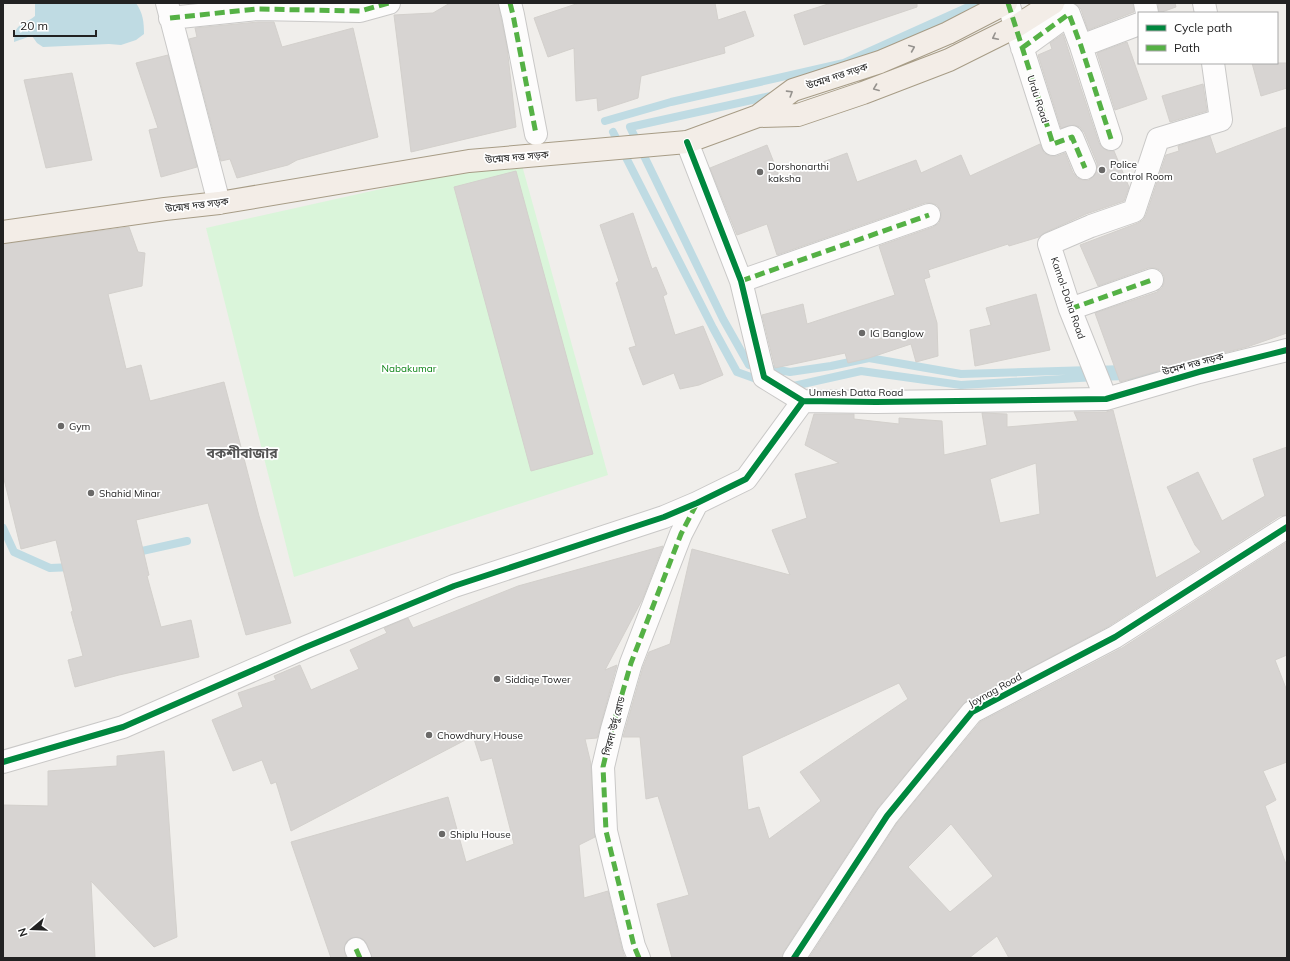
<svg xmlns="http://www.w3.org/2000/svg" width="1290" height="961" viewBox="0 0 1290 961" font-family="Mulish,'Noto Sans Bengali',sans-serif">
	<rect width="100%" height="100%" fill="#f0eeeb"/>
	<path fill="#daf5da" d="M 520,158 L 608,475 L 294,577 L 206,228 Z"/>
	<path fill="#bfdbe3" d="M 35,3 L 136,3 C 143,13 144,22 144,34 L 136,40 L 121,45 L 109,44 L 43,47 L 37,43 L 32,36 C 26,37 21,40 14,42 C 15,22 21,27 35,16 Z"/>
	<g fill="none" stroke-linecap="round" stroke-linejoin="round">
		<path stroke="#bfdbe3" stroke-width="8" d="M 775,95 L 630,127 L 723,319 L 749,365 L 790,372 L 831,366 L 869,358 L 961,374 L 1125,369
			M 605,121 L 671,102 L 844,63 L 977,3
			M 613,132 L 713,328 L 737,372 L 762,381
			M 789,387 L 861,371 L 961,385 L 1096,377 L 1156,375
			M 3,528 L 14,552 L 50,568 L 73,567
			M 133,553 L 187,541"/>
	</g>
	<path fill="#d7d4d2" stroke="#d3d0cc" fill-rule="evenodd" d="M 450,3 L 498,3 L 507,47 L 516,127 L 411,152 L 394,15 L 433,13 Z
		M 579,3 L 715,3 L 718,20 L 745,11 L 754,36 L 724,47 L 725,53 L 641,76 L 638,98 L 598,111 L 597,98 L 576,101 L 574,48 L 548,57 L 534,18 Z
		M 831,3 L 917,3 L 917,7 L 804,45 L 794,15 Z
		M 1074,3 L 1133,3 L 1134,12 L 1088,30 L 1081,9 Z
		M 1158,3 L 1175,3 L 1176,7 L 1159,13 Z
		M 258,22 L 274,22 L 282,47 L 353,28 L 378,137 L 297,160 L 288,165 L 237,178 L 230,159 L 221,161 L 189,39 L 197,37 L 195,28 Z
		M 1063,34 L 1099,143 L 1103,148 L 1108,151 L 1114,151 L 1129,187 L 1124,201 L 1086,214 L 1044,233 L 1039,237 L 1009,246 L 1008,244 L 928,270 L 930,277 L 924,279 L 937,323 L 938,356 L 916,362 L 911,344 L 869,358 L 848,363 L 845,353 L 775,368 L 762,315 L 803,304 L 807,324 L 895,295 L 879,246 L 933,227 L 939,223 L 941,217 L 941,211 L 937,205 L 931,203 L 925,203 L 777,255 L 767,224 L 737,235 L 710,168 L 767,145 L 780,178 L 847,153 L 857,182 L 916,160 L 921,173 L 961,155 L 970,176 L 1040,144 L 1044,153 L 1050,156 L 1057,156 L 1065,153 L 1073,173 L 1077,178 L 1083,180 L 1089,180 L 1095,175 L 1097,169 L 1097,163 L 1084,132 L 1080,127 L 1074,125 L 1061,128 L 1038,55 L 1052,49 L 1050,43 Z
		M 1127,42 L 1147,99 L 1115,110 L 1097,53 Z
		M 168,55 L 197,167 L 161,177 L 149,130 L 158,128 L 136,63 Z
		M 1252,63 L 1287,63 L 1287,88 L 1261,96 Z
		M 72,73 L 92,160 L 46,168 L 24,80 Z
		M 1203,84 L 1207,111 L 1170,122 L 1162,96 Z
		M 1287,127 L 1287,333 L 1247,347 L 1196,360 L 1120,382 L 1095,313 L 1157,292 L 1162,288 L 1164,283 L 1164,276 L 1160,270 L 1155,268 L 1148,268 L 1098,286 L 1080,245 L 1138,223 L 1143,220 L 1146,215 L 1166,155 L 1179,151 L 1178,146 L 1210,136 L 1216,154 Z
		M 516,171 L 593,454 L 531,471 L 454,187 Z
		M 633,213 L 652,269 L 656,267 L 667,294 L 663,296 L 675,335 L 703,326 L 723,375 L 699,385 L 680,389 L 674,373 L 643,385 L 629,348 L 636,346 L 616,283 L 619,281 L 600,225 Z
		M 129,227 L 138,252 L 145,253 L 142,286 L 108,294 L 126,369 L 141,365 L 150,401 L 224,382 L 259,516 L 291,623 L 246,635 L 208,503 L 136,520 L 149,575 L 147,576 L 161,627 L 191,620 L 199,657 L 119,675 L 75,687 L 68,660 L 83,656 L 71,612 L 73,611 L 56,540 L 21,549 L 3,475 L 3,244 Z
		M 1036,294 L 1050,350 L 975,366 L 970,330 L 991,325 L 986,308 Z
		M 1113,410 L 1156,578 L 1201,552 L 1195,545 L 1167,487 L 1198,472 L 1222,521 L 1265,496 L 1253,459 L 1287,447 L 1287,515 L 1280,516 L 1109,626 L 963,704 L 877,809 L 784,951 L 782,958 L 672,958 L 657,904 L 689,895 L 658,796 L 646,799 L 640,737 L 623,737 L 643,667 L 649,652 L 670,644 L 692,549 L 790,575 L 772,530 L 807,518 L 795,474 L 839,463 L 805,445 L 814,414 L 854,414 L 854,419 L 899,424 L 899,418 L 942,421 L 944,455 L 987,445 L 982,413 L 1007,414 L 1007,427 L 1078,421 L 1074,412 L 1106,412 ZM 1036,463 L 1040,514 L 1000,523 L 990,479 ZM 899,683 L 908,699 L 800,772 L 821,801 L 769,839 L 759,807 L 748,810 L 742,756 Z
		M 1287,542 L 1287,655 L 1275,660 L 1287,691 L 1287,762 L 1263,771 L 1276,800 L 1265,806 L 1287,867 L 1287,958 L 1009,958 L 997,936 L 969,958 L 809,958 L 897,823 L 980,722 L 1122,648 ZM 951,824 L 993,876 L 950,912 L 908,867 Z
		M 663,546 L 643,598 L 605,670 L 617,665 L 597,738 L 585,739 L 591,764 L 595,837 L 579,845 L 584,898 L 608,891 L 622,949 L 625,958 L 372,958 L 367,944 L 363,939 L 357,937 L 351,938 L 346,942 L 344,948 L 346,958 L 331,958 L 291,842 L 448,797 L 466,862 L 514,844 L 492,758 L 481,761 L 473,736 L 291,831 L 276,782 L 271,784 L 262,760 L 233,771 L 212,720 L 243,707 L 238,693 L 276,680 L 274,676 L 300,665 L 311,690 L 359,669 L 350,650 L 387,633 L 384,628 L 408,618 L 413,628 L 518,586 Z
		M 164,751 L 177,937 L 154,947 L 91,881 L 95,958 L 3,958 L 3,805 L 48,806 L 48,771 L 117,766 L 117,756 Z"/>
	<g fill="none" stroke-linecap="round" stroke-linejoin="round">
		<defs>
			<path id="minor" d="M 167,3 L 219,203
				M 510,3 L 513,15 L 536,134
				M 1008,3 L 1053,144 L 1072,137 L 1085,168
				M 1145,3 L 1147,13
				M 1204,3 L 1206,13
				M 170,18 L 257,9 L 360,11 L 389,3
				M 1081,46 L 1139,24
				M 1022,48 L 1069,14 L 1081,46 L 1111,139
				M 687,142 L 741,281 L 764,377 L 803,401 L 876,402 L 1106,399 L 1199,372 L 1287,350
				M 741,281 L 929,215
				M 1070,309 L 1152,280
				M 1106,399 L 1070,309 L 1049,244 L 1091,226 L 1134,211 L 1158,139 L 1221,120 L 1213,63
				M 3,762 L 123,727 L 306,647 L 454,586 L 664,517 L 697,503 L 746,479 L 803,401
				M 356,949 L 360,958
				M 639,958 L 634,946 L 606,831 L 603,767 L 612,729 L 631,663 L 681,534 L 697,503
				M 794,958 L 887,816 L 972,712 L 1115,637 L 1287,527"/>
			<path id="major" d="M 758,116 L 798,115 L 863,93 L 949,60 L 1015,27 L 1053,3
				M 3,232 L 165,209 L 219,203 L 469,161 L 687,142 L 758,116 L 793,90 L 880,62 L 948,33 L 1006,3"/>
		</defs>
		<use href="#minor" stroke="#c9c8c7" stroke-width="24"/>
		<use href="#major" stroke="#a79c86" stroke-width="24"/>
		<use href="#minor" stroke="#fdfcfc" stroke-width="22"/>
		<use href="#major" stroke="#f3ede7" stroke-width="22"/>
		<path stroke="#55b145" stroke-width="5" stroke-dasharray="10 5" stroke-linecap="butt" d="M 510,3 L 513,15 L 536,134
			M 1008,3 L 1053,144 L 1072,137 L 1085,168
			M 170,18 L 257,9 L 360,11 L 389,3
			M 1022,48 L 1069,14 L 1081,46 L 1111,139
			M 741,281 L 929,215
			M 1070,309 L 1152,280
			M 356,949 L 360,958
			M 639,958 L 634,946 L 606,831 L 603,767 L 612,729 L 631,663 L 681,534 L 697,503"/>
		<defs>
			<path id="cycleway" d="M 687,142 L 741,281 L 764,377 L 803,401 L 876,402 L 1106,399 L 1199,372 L 1287,350
				M 3,762 L 123,727 L 306,647 L 454,586 L 664,517 L 697,503 L 746,479 L 803,401
				M 794,958 L 887,816 L 972,712 L 1115,637 L 1287,527"/>
		</defs>
		<use href="#cycleway" stroke="#fff" stroke-width="8"/>
		<use href="#cycleway" stroke="#00873e" stroke-width="6"/>
	</g>
	<defs><path id="oneway-chevron" d="M-2-3.5L2.5 0L-2 3.5" fill="none" stroke-width="1.6" stroke-linecap="round" stroke-linejoin="round"/></defs>
	<g stroke="#95928e">
		<use href="#oneway-chevron" transform="translate(995 37) rotate(153)"/>
		<use href="#oneway-chevron" transform="translate(912 48) rotate(-23)"/>
		<use href="#oneway-chevron" transform="translate(876 88) rotate(159)"/>
		<use href="#oneway-chevron" transform="translate(790 93) rotate(-32)"/>
	</g>
	<g fill="#6a6968" stroke="#fff" stroke-width="1.5">
		<circle cx="1102" cy="170" r="4"/>
		<circle cx="760" cy="172" r="4"/>
		<circle cx="862" cy="333" r="4"/>
		<circle cx="61" cy="426" r="4"/>
		<circle cx="91" cy="493" r="4"/>
		<circle cx="497" cy="679" r="4"/>
		<circle cx="429" cy="735" r="4"/>
		<circle cx="442" cy="834" r="4"/>
	</g>
	<g text-anchor="middle" dominant-baseline="central" stroke-width="3.5" stroke-linejoin="round" paint-order="stroke">
		<g font-size="10" fill="#222" stroke="#fff">
			<text transform="translate(837 76) rotate(-18)">উন্মেষ দত্ত সড়ক</text>
			<text transform="translate(1038 99) rotate(72)">Urdu Road</text>
			<text transform="translate(517 157) rotate(-5)">উন্মেষ দত্ত সড়ক</text>
			<text transform="translate(197 205) rotate(-7)">উন্মেষ দত্ত সড়ক</text>
			<text transform="translate(1068 298) rotate(71)">Kamol-Daha Road</text>
			<text transform="translate(1193 364) rotate(-15)">উমেশ দত্ত সড়ক</text>
			<text x="856" y="392">Unmesh Datta Road</text>
			<text transform="translate(995 690) rotate(-29)">Joynag Road</text>
			<text transform="translate(614 726) rotate(-75)">গিরদা উর্দু রোড</text>
		</g>
		<g font-size="10" fill="#222" stroke="#fff" text-anchor="start">
			<text x="1110" y="164">Police<tspan x="1110" dy="12">Control Room</tspan></text>
			<text x="768" y="166">Dorshonarthi<tspan x="768" dy="12">kaksha</tspan></text>
			<text x="870" y="333">IG Banglow</text>
			<text x="69" y="426">Gym</text>
			<text x="99" y="493">Shahid Minar</text>
			<text x="505" y="679">Siddiqe Tower</text>
			<text x="437" y="735">Chowdhury House</text>
			<text x="450" y="834">Shiplu House</text>
		</g>
		<g font-size="10" fill="#0c8416" stroke="#fff">
			<text x="409" y="368">Nabakumar</text>
		</g>
		<g font-size="14" font-weight="bold" fill="#555" stroke="#fff">
			<text x="242" y="453">বকশীবাজার</text>
		</g>
	</g>
	<rect width="1290" height="961" fill="none" stroke="#222222" stroke-width="8"/>
	<rect x="1138" y="12" width="140" height="52" fill="#ffffff" stroke="#a7a7a7"/>
	<rect x="1146" y="25" width="20" height="6" fill="#00873e" stroke="#a7a7a7"/>
	<text x="1174" y="32" font-size="12" fill="#222222">Cycle path</text>
	<rect x="1146" y="45" width="20" height="6" fill="#55b145" stroke="#a7a7a7"/>
	<text x="1174" y="52" font-size="12" fill="#222222">Path</text>
	<g transform="translate(32 929) rotate(251)" stroke="#ffffff" stroke-width="3" paint-order="stroke">
	<path d="M0-3L7 15L0 10L-7 15Z" fill="#222222"/>
	<text y="-6" font-size="11" font-weight="bold" text-anchor="middle" fill="#222222">N</text>
	</g>
	<path d="M14 30v6h82v-6" fill="none" stroke="#222222" stroke-width="2"/>
	<text x="20" y="30" font-size="12" fill="#222222" stroke="#ffffff" stroke-width="3" paint-order="stroke">20 m</text>
</svg>
